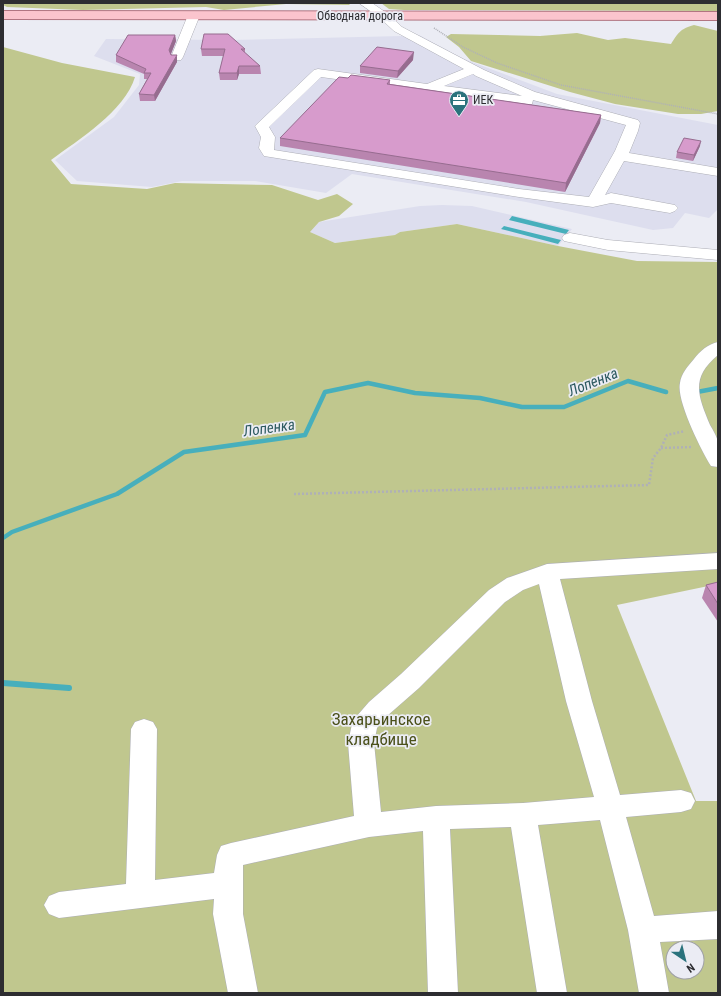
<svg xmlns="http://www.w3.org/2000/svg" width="721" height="996" viewBox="0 0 721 996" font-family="'Roboto Condensed',sans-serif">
	<rect width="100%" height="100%" fill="#ebecf4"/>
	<path fill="#dddeee" d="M 419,35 L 464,59 L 557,94 L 718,125 L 718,209 L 709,218 L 685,213 L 673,228 L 653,230 L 526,202 L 352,174 L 326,193 L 255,181 L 182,181 L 152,187 L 77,181 L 55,160 L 114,117 L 139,85 L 140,74 L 94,56 L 106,39 L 229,40 L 402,36 L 407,38 Z
		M 442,205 L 472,206 L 572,229 L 558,246 L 457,224 L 400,232 L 396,235 L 335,243 L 310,232 L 319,222 L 420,206 Z"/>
	<path fill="#c0c78e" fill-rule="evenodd" d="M 5,3 L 351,3 L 349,5 L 286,4 L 224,10 L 206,7 L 83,10 L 7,7 L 3,5 Z
		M 381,3 L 718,3 L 718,11 L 404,10 L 389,9 Z
		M 694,25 L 718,31 L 718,111 L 701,114 L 678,114 L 615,104 L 570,92 L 471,61 L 459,47 L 446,37 L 451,34 L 540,36 L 577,33 L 608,40 L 625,38 L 671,44 C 678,33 680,29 694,25 Z
		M 3,47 L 62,63 L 135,77 C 125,111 78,140 51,160 L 71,184 L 147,189 L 175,183 L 272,185 L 318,200 L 337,194 L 353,204 L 339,216 L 319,222 L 310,232 L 335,243 L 395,235 L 400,232 L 457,224 L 558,246 L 637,261 L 718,262 L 718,584 L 617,605 L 696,801 L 718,801 L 718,993 L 3,993 ZM 673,948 L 697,948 L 697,972 L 673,972 Z"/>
	<path fill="#47afbc" d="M 512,216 L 569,230 L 566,234 L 509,220 Z
		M 504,226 L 561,240 L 558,244 L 501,229 Z"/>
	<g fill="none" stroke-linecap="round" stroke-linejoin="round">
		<path stroke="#47afbc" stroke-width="4.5" d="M 697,392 L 718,388
			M 3,538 L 12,532 L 117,494 L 184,452 L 305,435 L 325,392 L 368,383 L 415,393 L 480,398 L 522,407 L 564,407 L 628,381 L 666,392"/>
		<path stroke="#47afbc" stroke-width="6" d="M 3,683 L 69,688"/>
		<defs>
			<path id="minor" d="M 359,3 L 372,3 L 388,14 L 402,27 L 484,70 L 535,92 L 638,120 L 640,123 L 638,131 L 629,153 L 718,168 L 718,176 L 624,161 L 605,195 L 611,193 L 675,205 L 678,208 L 675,211 L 670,213 L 611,203 L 593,207 L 519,197 L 264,156 L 259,148 L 261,137 L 255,126 L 314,70 L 318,69 L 427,84 L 464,69 L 394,31 L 380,18 ZM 473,74 L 476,76 L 522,96 L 444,86 ZM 321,77 L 527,105 L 532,104 L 533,100 L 626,125 L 615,151 L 589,197 L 519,189 L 274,150 L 275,137 L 269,127 Z
				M 194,12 L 198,13 L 200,15 L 183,57 L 181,60 L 173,60 L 171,57 L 188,15 L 190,13 Z
				M 570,233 L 608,240 L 718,250 L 718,260 L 608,250 L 564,241 L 562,238 L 564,235 Z
				M 718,342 L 718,355 C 690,378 698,396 710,425 C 713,430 717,437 718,442 C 719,450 718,459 718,467 L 711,466 C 701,450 676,400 680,383 C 681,374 688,366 694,359 C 700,351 708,344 718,342 Z
				M 718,553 L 718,569 L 560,579 L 592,701 L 620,795 L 681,790 L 691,793 L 695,801 L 691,809 L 681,812 L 626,817 L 654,916 L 718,911 L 718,939 L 660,942 L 669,993 L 639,993 L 628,930 L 600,820 L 538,825 L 567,993 L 537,993 L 511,827 L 450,829 L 458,993 L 428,993 L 423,831 L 369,837 L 243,865 L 243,914 L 258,993 L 228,993 L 213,914 L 214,899 L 59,918 L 49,914 L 44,905 L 49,896 L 59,892 L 126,884 L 131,729 L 135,722 L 144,719 L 153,722 L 157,729 L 155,880 L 214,873 L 217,855 L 221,846 L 231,843 L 354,816 L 348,743 L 352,724 L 356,717 L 369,702 L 401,674 L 489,590 L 507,578 L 547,564 ZM 539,584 L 566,701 L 594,797 L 523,803 L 436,806 L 381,812 L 374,743 L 377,728 L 387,716 L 419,688 L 505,602 L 523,590 Z"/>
			<path id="major" d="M 3,11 L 718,12 L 718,20 L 3,19 Z"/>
		</defs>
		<use href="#minor" stroke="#adaeb6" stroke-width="1"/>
		<use href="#major" stroke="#b17581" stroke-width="2"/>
		<path stroke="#afb0b7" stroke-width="1.5" stroke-dasharray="1 1" stroke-linecap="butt" d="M 434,28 L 463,47 L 497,63 L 561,85 L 718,114"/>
		<path stroke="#afb0b7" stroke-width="2.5" stroke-dasharray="2 2" stroke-linecap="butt" d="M 661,448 L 693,447
			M 294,494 L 649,485 L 653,458 L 661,448 L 667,435 L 685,431"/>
		<use href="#minor" fill="#fff" fill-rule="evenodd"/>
		<use href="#major" fill="#fbc4cd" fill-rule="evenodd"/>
	</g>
	<path fill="#b985af" d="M 175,35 L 176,41 L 171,54 L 177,62 L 155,101 L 140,101 L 139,94 L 147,79 L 144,79 L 144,74 L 116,62 L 116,55 Z
		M 201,49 L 245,49 L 245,53 L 260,66 L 261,74 L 239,74 L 237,80 L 220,80 L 219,73 L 224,56 L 202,56 Z
		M 413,60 L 397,78 L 360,73 L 360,66 Z
		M 348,78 L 390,80 L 390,84 L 601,115 L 600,123 L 565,192 L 280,146 L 280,138 Z
		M 700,146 L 693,161 L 676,158 L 677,152 Z
		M 718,582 L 718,622 L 702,598 L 706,585 Z"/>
	<path fill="#966c8f" d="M 175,35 L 176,41 L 170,56 L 169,50 Z
		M 414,52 L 413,60 L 397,78 L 398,71 Z
		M 177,55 L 177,62 L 155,101 L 154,95 Z
		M 239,66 L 239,74 L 237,80 L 237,73 Z
		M 601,115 L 600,123 L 565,192 L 566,183 Z
		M 701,141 L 700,146 L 693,161 L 694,155 Z"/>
	<path fill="#d79bcc" stroke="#966c8f" d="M 204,34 L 228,34 L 245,49 L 241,49 L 260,66 L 239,66 L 237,73 L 219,73 L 225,49 L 201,49 Z
		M 128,35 L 175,35 L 169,50 L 171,55 L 177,55 L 154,95 L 139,94 L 151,73 L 144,73 L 146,69 L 116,55 Z
		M 377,47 L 414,52 L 398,71 L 360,66 Z
		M 351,75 L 390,80 L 387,84 L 601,115 L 566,183 L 280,138 L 339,77 L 348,78 Z
		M 684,138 L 701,141 L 694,155 L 677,152 Z
		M 718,582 L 718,604 L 706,585 Z"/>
	<defs>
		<symbol id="office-pin" viewBox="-11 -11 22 30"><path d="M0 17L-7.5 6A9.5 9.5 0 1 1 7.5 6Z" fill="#2a727c" stroke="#ebecf4"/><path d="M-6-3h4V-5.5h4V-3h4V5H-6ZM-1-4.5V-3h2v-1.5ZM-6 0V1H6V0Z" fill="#fff"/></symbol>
	</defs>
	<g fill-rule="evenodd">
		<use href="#office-pin" x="448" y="89" width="22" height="30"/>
	</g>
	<g text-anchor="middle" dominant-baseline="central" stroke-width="3.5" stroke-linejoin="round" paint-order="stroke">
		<g font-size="12" fill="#2d2d31" stroke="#ebecf4">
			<text x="360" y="16">Обводная дорога</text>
		</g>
		<g font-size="12" fill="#2d2d31" stroke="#ebecf4" text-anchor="start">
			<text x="473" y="100">ИЕК</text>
		</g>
		<g font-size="15" font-style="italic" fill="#2c595f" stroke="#ebecf4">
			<text transform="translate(593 382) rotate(-22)">Лопенка</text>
			<text transform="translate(269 428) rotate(-8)">Лопенка</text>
		</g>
		<g font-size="17" fill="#4b501a" stroke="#ebecf4">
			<text x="381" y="719">Захарьинское<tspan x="381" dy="20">кладбище</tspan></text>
		</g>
	</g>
	<rect width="721" height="996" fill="none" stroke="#2d2d31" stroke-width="8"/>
	<g transform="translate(685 960) rotate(145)"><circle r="19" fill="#ebecf4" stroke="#9fa0a6"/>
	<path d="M0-3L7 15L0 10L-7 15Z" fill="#2a727c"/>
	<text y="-6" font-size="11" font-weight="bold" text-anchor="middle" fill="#2d2d31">N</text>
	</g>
</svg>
